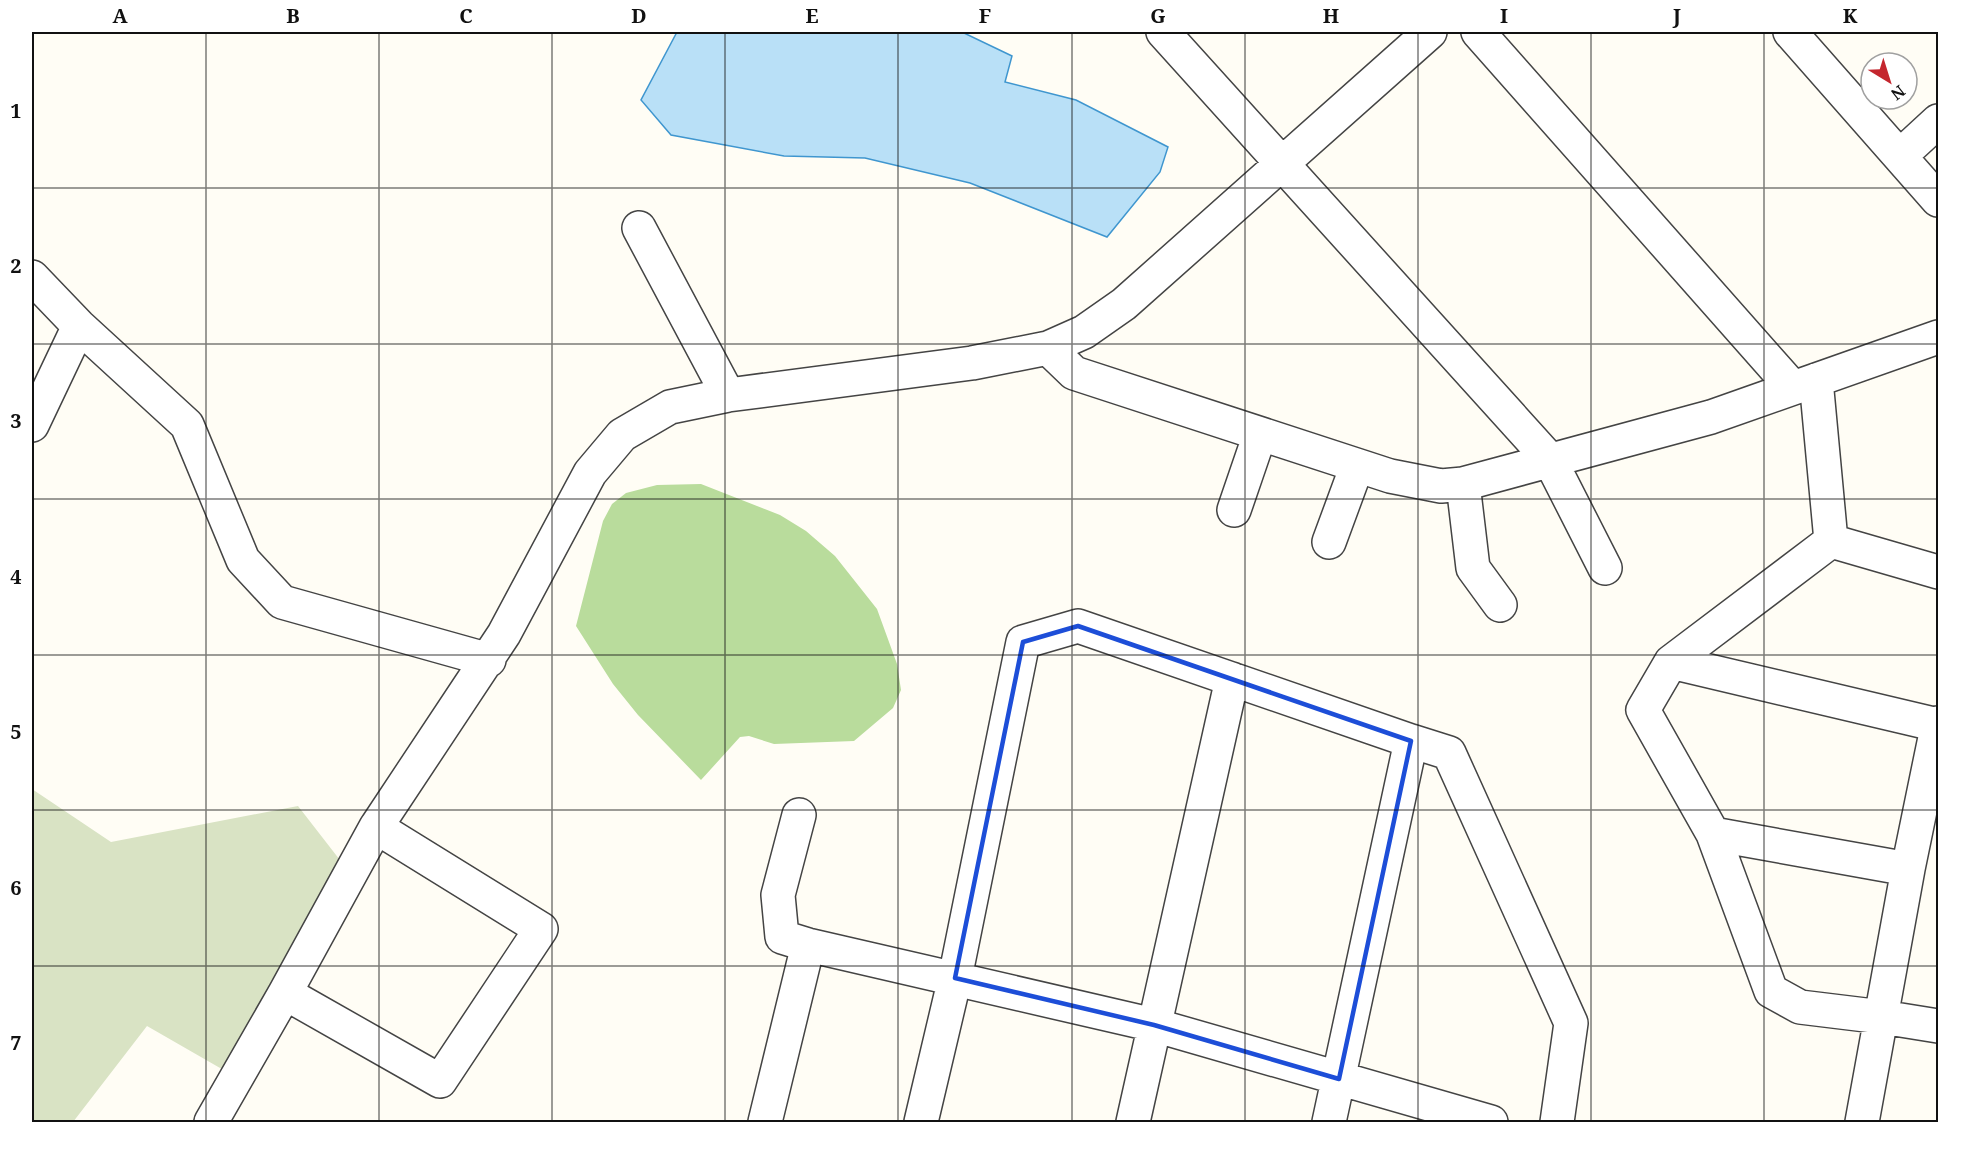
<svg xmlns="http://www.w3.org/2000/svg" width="1970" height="1154" viewBox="0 0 1970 1154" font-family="'Noto Serif',serif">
	<rect width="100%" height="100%" fill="#fffdf5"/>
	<path fill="#b9dc9c" d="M 701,484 L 780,515 L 806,531 L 835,556 L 877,609 L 897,664 L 901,690 L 893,708 L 854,741 L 774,744 L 749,736 L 740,737 L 701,780 L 638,715 L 613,684 L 576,626 L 603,521 L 612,504 L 626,493 L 657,485 Z"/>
	<path fill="#d9e3c4" d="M 32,789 L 111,842 L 298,806 L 343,864 L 227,1072 L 147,1026 L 73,1122 L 32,1122 Z"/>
	<path fill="#b9e0f7" stroke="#3f96cf" stroke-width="1.5" d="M 677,32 L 962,32 L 1012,56 L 1005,82 L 1076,100 L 1168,147 L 1160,172 L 1107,237 L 970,183 L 865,158 L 784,156 L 671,135 L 641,100 Z"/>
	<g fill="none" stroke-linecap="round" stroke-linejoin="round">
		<defs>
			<path id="minor" d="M 1163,32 L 1550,460 L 1605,568
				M 1478,32 L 1793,388
				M 1790,32 L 1938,200
				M 1900,156 L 1938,121
				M 639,228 L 728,395
				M 32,277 L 79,326 L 187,425 L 243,560 L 282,602 L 489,660
				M 1048,348 L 1074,373 L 1390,476 L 1441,486 L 1463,484 L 1711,417 L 1938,337
				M 1816,380 L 1831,541
				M 32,425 L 79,326
				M 1463,484 L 1473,568 L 1500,605
				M 1234,510 L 1260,434
				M 1831,541 L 1671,662 L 1643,710 L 1713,834 L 1771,991 L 1800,1007 L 1882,1017 L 1938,1026
				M 1831,541 L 1938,572
				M 1329,542 L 1357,466
				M 1671,662 L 1938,725
				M 1411,741 L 1449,753 L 1571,1023 L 1557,1122
				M 799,815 L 778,895 L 782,937 L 808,945 L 1154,1025 L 1491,1122
				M 1713,834 L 1908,869
				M 285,993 L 440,1081 L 541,929 L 376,827
				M 211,1122 L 285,993 L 376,827 L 504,634 L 590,473 L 622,435 L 670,407 L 728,395 L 972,363 L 1048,348 L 1084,332 L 1124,304 L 1430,32
				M 765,1122 L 808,945
				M 921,1122 L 955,978 L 1023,642 L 1078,626 L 1411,741 L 1329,1122
				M 1133,1122 L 1232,679
				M 1862,1122 L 1908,869 L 1938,723"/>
		</defs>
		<use href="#minor" stroke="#444" stroke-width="36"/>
		<use href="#minor" stroke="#fff" stroke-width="33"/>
	</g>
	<path fill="none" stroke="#1d4ed8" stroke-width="4.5" stroke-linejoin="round" d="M 1078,626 L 1411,741 L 1339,1079 L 1154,1025 L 955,978 L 1023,642 Z"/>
	<path fill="none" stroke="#111" stroke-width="1.5" stroke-opacity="0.55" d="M 206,32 L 206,1122M 379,32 L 379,1122M 552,32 L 552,1122M 725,32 L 725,1122M 898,32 L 898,1122M 1072,32 L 1072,1122M 1245,32 L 1245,1122M 1418,32 L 1418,1122M 1591,32 L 1591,1122M 1764,32 L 1764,1122M 32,188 L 1938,188M 32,344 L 1938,344M 32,499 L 1938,499M 32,655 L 1938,655M 32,810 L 1938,810M 32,966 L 1938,966"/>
	<rect width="1970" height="1154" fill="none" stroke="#ffffff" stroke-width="66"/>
	<g transform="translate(1889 81) rotate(142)"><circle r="28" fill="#ffffff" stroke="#a0a0a0" stroke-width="1.5"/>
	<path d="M0-4.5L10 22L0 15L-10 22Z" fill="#c4262e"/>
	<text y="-9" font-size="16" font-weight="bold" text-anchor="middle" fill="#111111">N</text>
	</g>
	<rect x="33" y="33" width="1904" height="1088" fill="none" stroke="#111" stroke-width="2"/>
	<g font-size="20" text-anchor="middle" font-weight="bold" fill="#111">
		<text x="120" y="23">A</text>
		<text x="293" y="23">B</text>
		<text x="466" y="23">C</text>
		<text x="639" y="23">D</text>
		<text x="812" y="23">E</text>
		<text x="985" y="23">F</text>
		<text x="1158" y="23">G</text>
		<text x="1331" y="23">H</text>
		<text x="1504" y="23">I</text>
		<text x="1677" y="23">J</text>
		<text x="1850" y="23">K</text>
		<text x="16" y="118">1</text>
		<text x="16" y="273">2</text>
		<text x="16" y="428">3</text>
		<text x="16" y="584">4</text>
		<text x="16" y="739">5</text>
		<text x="16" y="895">6</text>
		<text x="16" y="1050">7</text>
	</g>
</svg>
